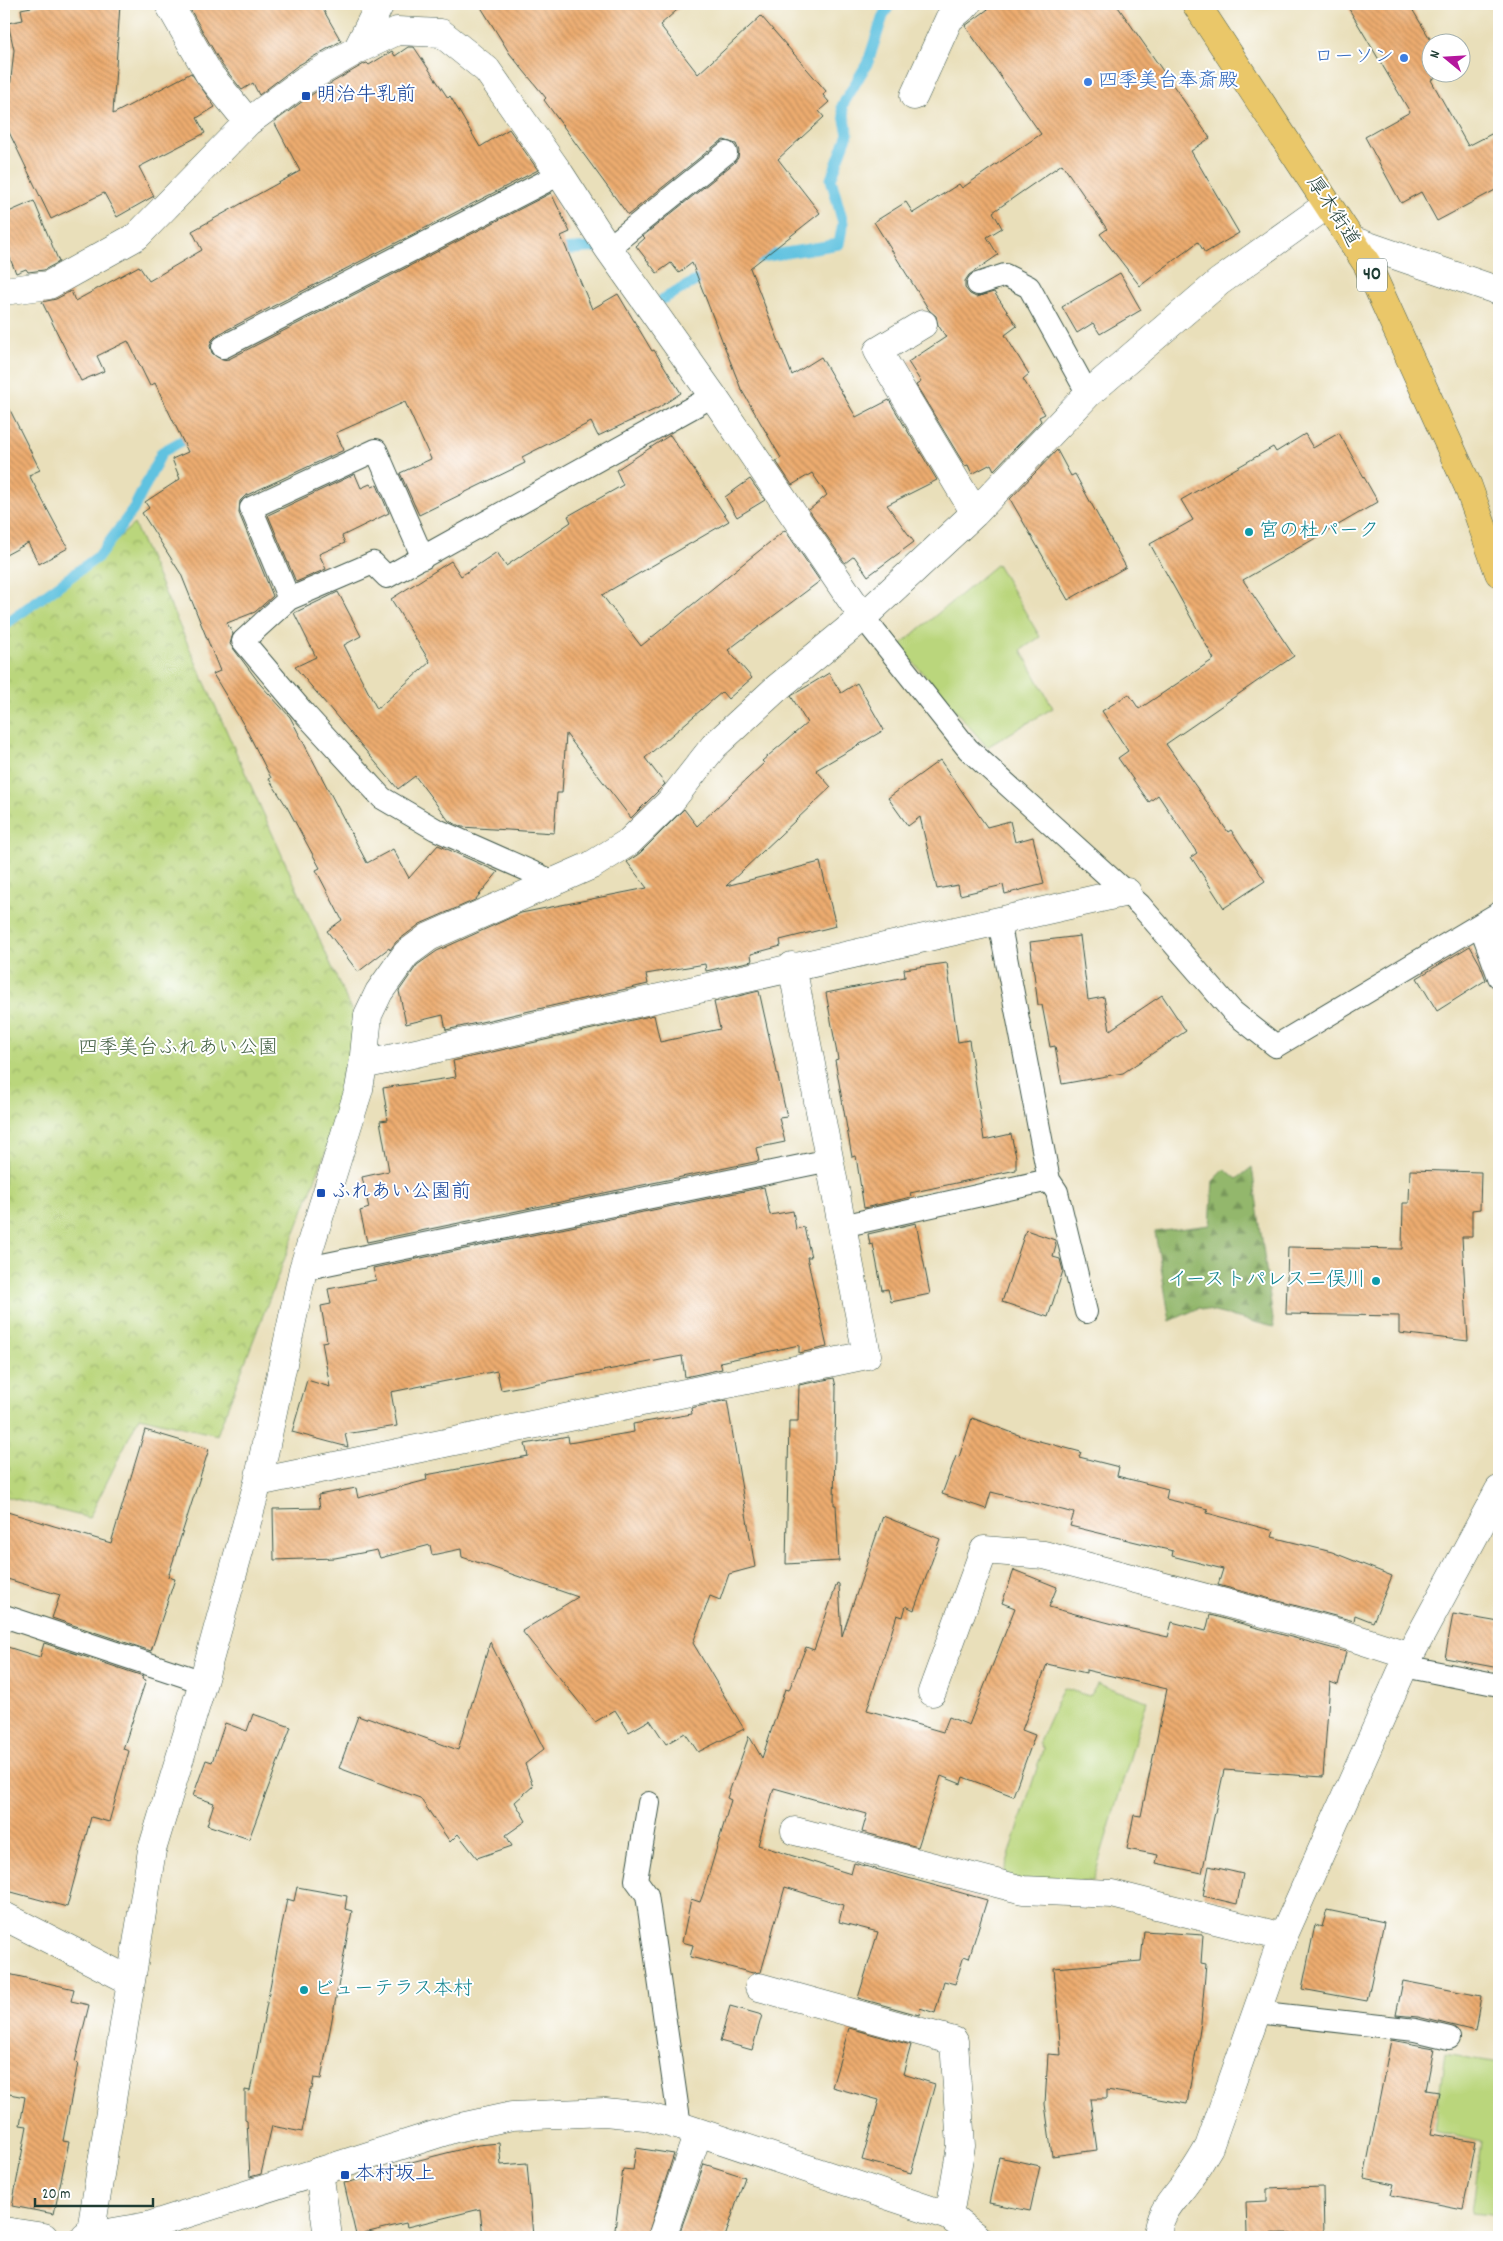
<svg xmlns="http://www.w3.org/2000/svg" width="1503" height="2241" viewBox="0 0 1503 2241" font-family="Dekko,'Klee One',sans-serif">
	<defs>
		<pattern id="forest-firs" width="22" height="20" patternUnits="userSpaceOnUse" patternTransform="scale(1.25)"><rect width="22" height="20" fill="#93b76c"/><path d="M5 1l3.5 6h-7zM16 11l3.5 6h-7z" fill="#77965a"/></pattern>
		<pattern id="park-crowns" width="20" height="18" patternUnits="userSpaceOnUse" patternTransform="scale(1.25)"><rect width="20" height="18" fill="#bad67c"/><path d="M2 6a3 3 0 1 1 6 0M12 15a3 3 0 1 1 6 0" fill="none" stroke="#97af66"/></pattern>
		<pattern id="building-back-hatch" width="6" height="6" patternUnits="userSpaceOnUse" patternTransform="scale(1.25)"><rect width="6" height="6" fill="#edac6f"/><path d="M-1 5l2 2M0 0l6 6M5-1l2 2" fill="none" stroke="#bf8d5c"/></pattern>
	</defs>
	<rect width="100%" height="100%" fill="#fff"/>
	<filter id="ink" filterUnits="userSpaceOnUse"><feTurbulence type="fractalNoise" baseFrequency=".02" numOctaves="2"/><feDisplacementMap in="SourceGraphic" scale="10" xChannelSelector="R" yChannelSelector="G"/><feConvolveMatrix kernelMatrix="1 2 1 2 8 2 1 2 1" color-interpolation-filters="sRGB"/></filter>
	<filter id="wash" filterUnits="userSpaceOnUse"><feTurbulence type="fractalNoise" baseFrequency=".0096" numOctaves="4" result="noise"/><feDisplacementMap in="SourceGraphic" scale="20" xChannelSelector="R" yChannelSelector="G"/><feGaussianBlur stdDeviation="1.12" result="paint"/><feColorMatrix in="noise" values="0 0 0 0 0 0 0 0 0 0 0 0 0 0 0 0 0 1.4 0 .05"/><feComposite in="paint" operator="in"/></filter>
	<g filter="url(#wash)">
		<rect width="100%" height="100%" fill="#e9dfba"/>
		<path fill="#bad67c" stroke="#6c8a58" d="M 997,564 L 1040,637 L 1021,650 L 1053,708 L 987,747 L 899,646 Z
			M 1098,1684 L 1147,1701 L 1093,1881 L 1023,1880 L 1003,1875 L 1043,1749 L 1039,1742 L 1063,1688 L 1089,1696 Z
			M 1445,2054 L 1499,2063 L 1499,2216 L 1472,2213 L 1481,2142 L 1434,2131 Z"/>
		<path fill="url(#forest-firs)" stroke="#597a50" d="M 1252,1167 L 1274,1327 L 1199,1308 L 1170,1321 L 1155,1232 L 1210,1225 L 1213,1181 L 1225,1169 L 1237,1179 Z"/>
		<path fill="url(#park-crowns)" stroke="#6c8a58" d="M 134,524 L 357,1023 L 356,1073 L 217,1435 L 139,1417 L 89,1518 L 4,1496 L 4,629 L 93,561 Z"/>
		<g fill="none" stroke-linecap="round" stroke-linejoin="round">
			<path stroke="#61c2e0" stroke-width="11" d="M 553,255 L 561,250 L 600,247
				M 750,259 L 839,244 L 843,223 L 831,179 L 848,134 L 842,106 L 868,62 L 883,16 L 890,4
				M 663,299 L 712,272
				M 4,625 L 99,556 L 133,510 L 162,452 L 196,433"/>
		</g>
		<g id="blocks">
			<path fill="url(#building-back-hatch)" d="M 46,4 L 120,4 L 113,114 L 191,73 L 215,107 L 197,118 L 205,133 L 139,167 L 154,196 L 117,217 L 104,193 L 51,219 L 6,126 L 14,50 L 8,23 L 23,20 L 21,9 Z
				M 187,4 L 320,4 L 341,41 L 297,66 L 259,95 L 253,83 L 242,90 L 222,65 Z
				M 479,4 L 684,4 L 660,25 L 698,74 L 761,16 L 826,91 L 823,95 L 829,102 L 819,111 L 824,117 L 778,159 L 820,213 L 750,268 L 792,375 L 821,357 L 856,417 L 889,400 L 937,480 L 887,505 L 914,542 L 868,576 L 854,556 L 845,563 L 809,510 L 827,495 L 812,473 L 792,485 L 776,461 L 781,458 L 741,389 L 692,263 L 679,273 L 671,263 L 657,273 L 636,246 L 645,238 L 643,236 L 734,163 L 738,158 L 739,151 L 736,144 L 724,140 L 718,143 L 628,215 L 544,100 L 546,98 L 510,54 Z
				M 995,4 L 1116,4 L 1210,138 L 1191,151 L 1239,233 L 1205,253 L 1198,242 L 1140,286 L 1100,234 L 1107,229 L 1062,164 L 993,212 L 1002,228 L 987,237 L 998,255 L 969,275 L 965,281 L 965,288 L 970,294 L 976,297 L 994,292 L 1017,326 L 1005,335 L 1029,374 L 1023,379 L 1045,414 L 1039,417 L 1041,421 L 994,470 L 991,464 L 972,474 L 968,465 L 965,466 L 916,385 L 921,382 L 908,362 L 946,337 L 938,325 L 936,316 L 929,310 L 874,222 L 906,202 L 913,213 L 959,184 L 962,188 L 1041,134 L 965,26 Z
				M 1346,4 L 1409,4 L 1432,42 L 1430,72 L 1444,72 L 1431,80 L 1468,146 L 1499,130 L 1499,188 L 1437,221 L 1421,192 L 1401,203 L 1365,137 L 1410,112 Z
				M 408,47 L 414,47 L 448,98 L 450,96 L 480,147 L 509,129 L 538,170 L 217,335 L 212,340 L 210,346 L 212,353 L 222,360 L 229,359 L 551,193 L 570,232 L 561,236 L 592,309 L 618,294 L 652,351 L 654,350 L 681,393 L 658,408 L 598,436 L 591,422 L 522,457 L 525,463 L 419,515 L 400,473 L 431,459 L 405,402 L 336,433 L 344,450 L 245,496 L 240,501 L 239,513 L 273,596 L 255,612 L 227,623 L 233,634 L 230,644 L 260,684 L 290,717 L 367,863 L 393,849 L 409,878 L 438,845 L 498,872 L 475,900 L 420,924 L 396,942 L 390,950 L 389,948 L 358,972 L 327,931 L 342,920 L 316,870 L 320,868 L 287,807 L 269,779 L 271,778 L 245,727 L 213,674 L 220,671 L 181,574 L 142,513 L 149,508 L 145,502 L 180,479 L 172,459 L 188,452 L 155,383 L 150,386 L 128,341 L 97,356 L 104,371 L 81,381 L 42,302 L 56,299 L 71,291 L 75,301 L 139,266 L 149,281 L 202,250 L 192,231 L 300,171 L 274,122 L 314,93 L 364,64 L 367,63 L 369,65 L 392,51 L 395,56 Z
				M 34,201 L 59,262 L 44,270 L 28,272 L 26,269 L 16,273 L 4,244 L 4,214 Z
				M 1120,273 L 1141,310 L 1100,334 L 1093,323 L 1077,333 L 1062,307 Z
				M 4,398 L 40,470 L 29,475 L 68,548 L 39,564 L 28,543 L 4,556 Z
				M 1339,433 L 1378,502 L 1243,580 L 1294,656 L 1166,744 L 1228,832 L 1231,830 L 1265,881 L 1224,908 L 1191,857 L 1197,853 L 1158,795 L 1149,802 L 1118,758 L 1128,751 L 1102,711 L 1129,694 L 1139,709 L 1214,659 L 1150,544 L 1193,520 L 1181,500 L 1273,447 L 1276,452 L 1305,434 L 1313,448 Z
				M 670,435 L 729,521 L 602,595 L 641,646 L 785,530 L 820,581 L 728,650 L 752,678 L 728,699 L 722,692 L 645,758 L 665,784 L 631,818 L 566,734 L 562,793 L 557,793 L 554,833 L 462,827 L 449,821 L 415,776 L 398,789 L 295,667 L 316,657 L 294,613 L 338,592 L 361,636 L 344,645 L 377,709 L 430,662 L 391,599 L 451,561 L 461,576 L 497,552 L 506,566 L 571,522 L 568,516 L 623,485 L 616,470 Z
				M 1057,450 L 1071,476 L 1075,474 L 1126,567 L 1068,600 L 1010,499 Z
				M 355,474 L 361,488 L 370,484 L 372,487 L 377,485 L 389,513 L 342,536 L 345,543 L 319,554 L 326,569 L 296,582 L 268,515 Z
				M 750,479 L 765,500 L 737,517 L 725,497 Z
				M 829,673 L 841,693 L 857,683 L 884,730 L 816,770 L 831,787 L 726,886 L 820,862 L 836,926 L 780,940 L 781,946 L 751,954 L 752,961 L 706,971 L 705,964 L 646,974 L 648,984 L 446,1030 L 443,1015 L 406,1024 L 399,991 L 417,965 L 437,951 L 521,913 L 647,888 L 627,862 L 640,853 L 684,809 L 697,826 L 764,763 L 762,761 L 807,723 L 791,696 Z
				M 940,760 L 987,827 L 1010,821 L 1015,842 L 1033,837 L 1044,884 L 1005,894 L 1003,885 L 960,895 L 958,885 L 937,889 L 920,817 L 908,826 L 888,798 Z
				M 1080,936 L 1088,1000 L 1104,997 L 1110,1030 L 1162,995 L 1186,1031 L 1123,1073 L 1062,1084 L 1055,1046 L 1050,1047 L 1042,1005 L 1038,1005 L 1030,942 Z
				M 1470,946 L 1480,964 L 1486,980 L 1437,1011 L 1417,978 Z
				M 947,963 L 958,1042 L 969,1040 L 984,1140 L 1011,1134 L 1016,1157 L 1016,1170 L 910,1193 L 911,1197 L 864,1208 L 856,1156 L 852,1157 L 835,1060 L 838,1059 L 826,993 L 905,977 L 904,969 Z
				M 759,991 L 787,1117 L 779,1118 L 785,1142 L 756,1148 L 759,1161 L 367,1242 L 360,1211 L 369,1208 L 362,1177 L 389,1171 L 380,1121 L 388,1120 L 383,1088 L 456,1077 L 453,1061 L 654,1015 L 660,1042 L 720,1029 L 714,1002 Z
				M 1410,1170 L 1481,1172 L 1480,1209 L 1472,1210 L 1472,1237 L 1462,1237 L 1468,1341 L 1399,1333 L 1399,1316 L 1286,1314 L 1288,1247 L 1402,1249 L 1403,1203 L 1409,1203 Z
				M 764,1187 L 770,1215 L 793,1211 L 796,1229 L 804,1227 L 811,1257 L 807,1257 L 827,1347 L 799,1353 L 799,1345 L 720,1362 L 722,1369 L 685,1377 L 682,1356 L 501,1390 L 497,1371 L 391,1392 L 397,1426 L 345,1434 L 348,1447 L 292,1432 L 307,1380 L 330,1387 L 322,1342 L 327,1341 L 321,1306 L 331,1304 L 328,1289 L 376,1280 L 373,1268 Z
				M 916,1223 L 930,1294 L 891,1302 L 888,1289 L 882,1290 L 873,1244 L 870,1245 L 868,1234 Z
				M 1026,1230 L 1055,1240 L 1056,1246 L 1053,1257 L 1060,1259 L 1063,1271 L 1048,1317 L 1002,1302 Z
				M 834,1378 L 836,1387 L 834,1505 L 836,1505 L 839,1561 L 786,1564 L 789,1421 L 798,1421 L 799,1385 Z
				M 727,1400 L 755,1567 L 729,1574 L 720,1600 L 710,1596 L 693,1643 L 744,1729 L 698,1752 L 685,1733 L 666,1744 L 650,1720 L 629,1732 L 615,1710 L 595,1722 L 522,1631 L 578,1597 L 462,1557 L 461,1549 L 432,1555 L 430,1545 L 380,1558 L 377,1550 L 335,1558 L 274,1560 L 273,1509 L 320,1508 L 318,1495 L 356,1488 L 358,1498 L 427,1480 L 426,1475 L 528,1456 L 525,1444 L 568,1436 L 569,1443 L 634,1432 L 633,1424 L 692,1414 L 691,1408 Z
				M 972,1418 L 1024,1437 L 1081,1452 L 1079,1457 L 1119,1467 L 1117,1476 L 1168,1489 L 1166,1499 L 1208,1509 L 1207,1513 L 1274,1531 L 1272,1537 L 1332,1552 L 1392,1576 L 1373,1622 L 1355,1615 L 1354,1621 L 1218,1585 L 1223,1569 L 1172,1556 L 1173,1551 L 1070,1526 L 1074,1513 L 991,1492 L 986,1509 L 942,1494 L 956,1456 L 959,1457 Z
				M 145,1430 L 209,1449 L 168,1577 L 175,1579 L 151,1651 L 52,1618 L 60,1595 L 4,1578 L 4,1511 L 111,1543 Z
				M 883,1516 L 940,1539 L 914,1610 L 906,1606 L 903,1617 L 897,1615 L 867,1710 L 943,1732 L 949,1717 L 969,1725 L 1015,1608 L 1002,1603 L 1014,1570 L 1057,1587 L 1049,1607 L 1132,1629 L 1168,1637 L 1172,1622 L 1206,1631 L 1210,1615 L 1346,1652 L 1338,1685 L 1330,1682 L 1323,1777 L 1224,1770 L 1202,1873 L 1156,1863 L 1158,1855 L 1127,1849 L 1134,1815 L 1141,1816 L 1167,1689 L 1086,1670 L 1086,1673 L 1047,1664 L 1022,1730 L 1035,1735 L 1013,1796 L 963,1777 L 961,1784 L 941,1776 L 918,1847 L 862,1832 L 867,1814 L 774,1788 L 758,1845 L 851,1874 L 854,1863 L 987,1900 L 969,1958 L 964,1956 L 955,1984 L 944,1981 L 935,2013 L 920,2008 L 919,2015 L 858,1998 L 878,1932 L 839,1922 L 843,1905 L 785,1887 L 761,1972 L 753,1973 L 690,1957 L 693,1945 L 682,1942 L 691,1899 L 700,1902 L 703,1894 L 731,1800 L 727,1798 L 749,1736 L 762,1758 L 785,1689 L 789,1690 L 806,1647 L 814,1650 L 837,1583 L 839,1584 L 842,1636 Z
				M 1453,1614 L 1499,1622 L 1499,1668 L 1445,1658 Z
				M 490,1642 L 544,1749 L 525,1764 L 533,1786 L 515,1802 L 526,1821 L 506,1835 L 512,1846 L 477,1858 L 458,1834 L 450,1842 L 420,1798 L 339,1768 L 358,1716 L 366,1719 L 367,1717 L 458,1750 Z
				M 44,1643 L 143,1676 L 142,1679 L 146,1680 L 123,1749 L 129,1751 L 109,1822 L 91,1817 L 67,1907 L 4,1890 L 4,1646 L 40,1657 Z
				M 253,1714 L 291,1727 L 249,1839 L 207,1825 L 214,1803 L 193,1796 L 206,1760 L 212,1762 L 225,1723 L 247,1731 Z
				M 1209,1866 L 1243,1874 L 1237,1904 L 1203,1896 Z
				M 297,1887 L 347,1896 L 345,1909 L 352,1911 L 321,2079 L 314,2078 L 312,2089 L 310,2089 L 302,2132 L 272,2126 L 261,2174 L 250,2177 L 247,2121 L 245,2120 L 245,2090 L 250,2091 L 287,1899 L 294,1901 Z
				M 1327,1910 L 1384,1922 L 1367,2001 L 1302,1989 L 1315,1925 L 1322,1927 Z
				M 1144,1931 L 1203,1935 L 1201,1963 L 1206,1964 L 1201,2023 L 1187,2104 L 1107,2090 L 1107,2099 L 1090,2099 L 1097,2150 L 1052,2156 L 1045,2104 L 1048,2054 L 1061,2055 L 1054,1968 L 1141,1961 Z
				M 4,1973 L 74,1989 L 71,2001 L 89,2005 L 75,2062 L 78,2063 L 63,2141 L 69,2142 L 54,2214 L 12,2206 L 27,2126 L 20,2125 L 25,2097 L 4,2093 Z
				M 1403,1981 L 1481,1996 L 1475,2031 L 1418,2017 L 1396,2015 Z
				M 730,2006 L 762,2015 L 752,2050 L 720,2041 Z
				M 849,2028 L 911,2045 L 903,2074 L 935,2084 L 911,2173 L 862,2160 L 879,2100 L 832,2087 Z
				M 1391,2040 L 1434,2048 L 1426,2090 L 1439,2092 L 1431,2134 L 1476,2142 L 1463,2209 L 1391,2195 L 1394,2184 L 1364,2178 Z
				M 499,2143 L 501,2165 L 527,2163 L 533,2237 L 483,2237 L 480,2209 L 407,2227 L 406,2223 L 356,2235 L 344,2183 L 389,2173 L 388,2168 L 478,2145 Z
				M 636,2148 L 674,2154 L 647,2237 L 614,2237 L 623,2169 L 633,2170 Z
				M 999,2157 L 1040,2166 L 1030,2211 L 989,2203 Z
				M 704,2164 L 745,2177 L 725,2237 L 678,2237 Z
				M 1323,2187 L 1324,2237 L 1292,2237 L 1292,2233 L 1247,2234 L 1246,2202 L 1267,2201 L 1267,2189 Z"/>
		</g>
	</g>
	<g filter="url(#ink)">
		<use href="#blocks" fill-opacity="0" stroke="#3d5548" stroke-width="1"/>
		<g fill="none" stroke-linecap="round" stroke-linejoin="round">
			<defs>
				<path id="service" d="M 608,248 L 726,153
					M 978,284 L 1005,275 L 1029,287 L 1088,394
					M 223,347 L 560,174
					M 289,599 L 251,508 L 376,450 L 423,558
					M 863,617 L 968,749 L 1140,905 L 1233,1012 L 1276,1046 L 1499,913
					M 552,881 L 435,829 L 382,798 L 304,713 L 243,641 L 289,599 L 373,563 L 387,577 L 713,396
					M 1480,925 L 1499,977
					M 1049,1180 L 1057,1192 L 1086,1312
					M 842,1226 L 1049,1180 L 999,921
					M 303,1269 L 830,1160
					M 4,1616 L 203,1682
					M 1404,1666 L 1499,1685
					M 649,1803 L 636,1880 L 647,1895 L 680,2126
					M 1257,2012 L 1415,2030 L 1449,2038"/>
				<path id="minor" d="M 169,4 L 209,74 L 248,122
					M 357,50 L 397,31 L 441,33 L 487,70 L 560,174 L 608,248 L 713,396 L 863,617
					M 914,96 L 949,19 L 967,4
					M 1351,240 L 1499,291
					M 4,291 L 49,285 L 137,236 L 248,122 L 305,80 L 357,50 L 380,4
					M 923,324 L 878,351 L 975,513
					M 363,1065 L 368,1015 L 379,992 L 406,954 L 429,937 L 592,865 L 629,842 L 670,802 L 714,746 L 777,688 L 863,617 L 975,513 L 1088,394 L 1219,282 L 1327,205
					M 258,1482 L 867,1355 L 792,966
					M 932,1692 L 984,1550 L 1044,1555 L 1339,1633 L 1410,1656
					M 795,1831 L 1023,1890 L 1112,1894 L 1283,1937
					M 4,1916 L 131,1981
					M 759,1987 L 954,2041 L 961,2146 L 949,2216
					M 319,2171 L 328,2237
					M 90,2237 L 152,1850 L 203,1682 L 258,1482 L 303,1269 L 359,1089 L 363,1065 L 1127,892
					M 662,2237 L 698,2133"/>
				<path id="tertiary" d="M 4,2231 L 44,2237
					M 85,2237 L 148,2226 L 456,2128 L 512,2116 L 605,2112 L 645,2116 L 680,2126 L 949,2216 L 976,2237
					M 1157,2237 C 1158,2211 1177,2197 1190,2177 C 1197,2168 1203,2157 1209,2147 L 1283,1937 L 1404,1666 L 1499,1490"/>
				<path id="primary" d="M 1196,4 L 1367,264 L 1468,486 L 1499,573"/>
			</defs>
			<use href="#service" stroke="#3d5548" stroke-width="24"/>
			<use href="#minor" stroke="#3d5548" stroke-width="29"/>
			<use href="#tertiary" stroke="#3d5548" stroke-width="29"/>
			<use href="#primary" stroke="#3d5548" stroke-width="29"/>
			<use href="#service" stroke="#fff" stroke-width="22"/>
			<use href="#minor" stroke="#fff" stroke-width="28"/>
			<use href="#tertiary" stroke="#fff" stroke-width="28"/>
			<use href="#primary" stroke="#eac769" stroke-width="28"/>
		</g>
	</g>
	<g fill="#3f7fe0" stroke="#fff" stroke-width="2">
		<circle cx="1404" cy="58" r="5"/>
		<circle cx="1088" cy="82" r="5"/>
	</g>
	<g fill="#1a4fb4" stroke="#fff" stroke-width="2">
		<rect x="301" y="91" width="10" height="10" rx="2.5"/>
		<rect x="316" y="1188" width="10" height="10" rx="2.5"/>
		<rect x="340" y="2170" width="10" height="10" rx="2.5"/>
	</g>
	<g fill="#0f9aa8" stroke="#fff" stroke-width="2">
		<circle cx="1249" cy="532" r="5"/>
		<circle cx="1376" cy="1281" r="5"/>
		<circle cx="304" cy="1990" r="5"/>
	</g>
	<g text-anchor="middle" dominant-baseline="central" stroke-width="4" stroke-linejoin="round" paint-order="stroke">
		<rect fill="#fff" stroke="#627771" stroke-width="1" x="1357" y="258.5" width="30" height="33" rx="4"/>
		<g font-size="19" font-weight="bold" fill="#1f3d34">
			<text x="1372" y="275">40</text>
		</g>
		<g font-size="20" fill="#366cbe" stroke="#fff" text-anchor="end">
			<text x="1394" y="58">ローソン</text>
			<text x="1098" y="82" text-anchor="start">四季美台奉斎殿</text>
		</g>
		<g font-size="20" fill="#164399" stroke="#fff" text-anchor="start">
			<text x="316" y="96">明治牛乳前</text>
			<text x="331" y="1193">ふれあい公園前</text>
			<text x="355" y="2175">本村坂上</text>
		</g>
		<g font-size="20" fill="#1f3d34" stroke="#fff">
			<text transform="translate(1332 212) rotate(57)">厚木街道</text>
		</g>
		<g font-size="20" fill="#0d838f" stroke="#fff" text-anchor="start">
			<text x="1259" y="532">宮の杜パーク</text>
			<text x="1366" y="1281" text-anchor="end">イーストパレス二俣川</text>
			<text x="314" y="1990">ビューテラス本村</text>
		</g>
		<g font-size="20" fill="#466346" stroke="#fff">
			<text x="178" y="1049">四季美台ふれあい公園</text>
		</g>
	</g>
	<rect width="1503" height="2241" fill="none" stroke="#fff" stroke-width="20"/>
	<g transform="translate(1446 58) rotate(288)"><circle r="24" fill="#ffffff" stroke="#a5b1ae"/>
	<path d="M0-4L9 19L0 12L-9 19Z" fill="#b5179e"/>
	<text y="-8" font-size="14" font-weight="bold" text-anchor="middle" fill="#1f3d34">N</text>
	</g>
	<path d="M35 2198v8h118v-8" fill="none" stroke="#1f3d34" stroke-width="2.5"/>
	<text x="42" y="2198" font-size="15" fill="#1f3d34" stroke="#ffffff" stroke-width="4" paint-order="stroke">20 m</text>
</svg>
